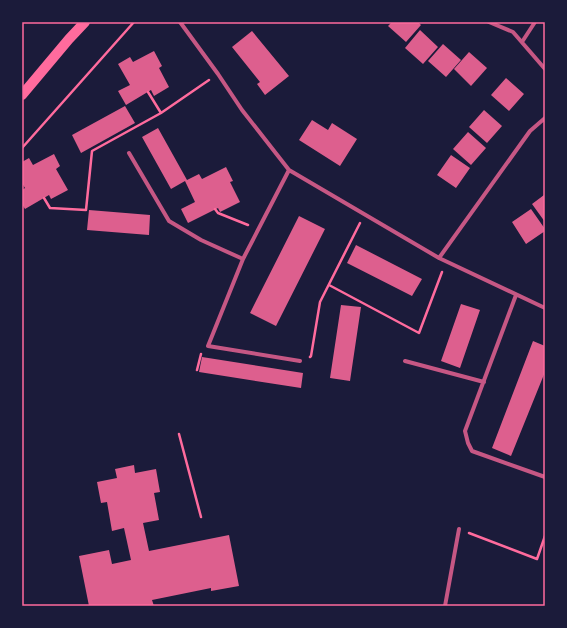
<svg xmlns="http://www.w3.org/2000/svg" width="567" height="628" viewBox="0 0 567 628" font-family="Merriweather,serif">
	<rect width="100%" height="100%" fill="#1b1b3a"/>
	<path fill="#dd5f8e" d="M 392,22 L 418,22 L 421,25 L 406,42 L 388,26 Z
		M 420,30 L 438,47 L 423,64 L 405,48 Z
		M 252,31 L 289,76 L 265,95 L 257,84 L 260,82 L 232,47 Z
		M 443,44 L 461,60 L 446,77 L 428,61 Z
		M 154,51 L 162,66 L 159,68 L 169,87 L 154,96 L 151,90 L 126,105 L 118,91 L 130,85 L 118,64 L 130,57 L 133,62 Z
		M 469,52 L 487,68 L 471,86 L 454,69 Z
		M 506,78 L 524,94 L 509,111 L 491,95 Z
		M 125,106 L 135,123 L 81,153 L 72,135 Z
		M 484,110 L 502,126 L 487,143 L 469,127 Z
		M 312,120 L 328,130 L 332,123 L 357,139 L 340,166 L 299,140 Z
		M 158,128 L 187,180 L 199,174 L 202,179 L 226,167 L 233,181 L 230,182 L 240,202 L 220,212 L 218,208 L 188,223 L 181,209 L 195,202 L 185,181 L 171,189 L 142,137 Z
		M 468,132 L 486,148 L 471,165 L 453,149 Z
		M 54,154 L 60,166 L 56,169 L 68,190 L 51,199 L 49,195 L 25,209 L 22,204 L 22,190 L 25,188 L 22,183 L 22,162 L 29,158 L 33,165 Z
		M 451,155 L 470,168 L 456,188 L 437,175 Z
		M 544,195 L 545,196 L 545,222 L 532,204 Z
		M 531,209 L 545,229 L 545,231 L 526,244 L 512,222 Z
		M 89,210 L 150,215 L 149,235 L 87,230 Z
		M 299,216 L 325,229 L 276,326 L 250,313 Z
		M 356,245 L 422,279 L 412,296 L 347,263 Z
		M 461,304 L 480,310 L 460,368 L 441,361 Z
		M 341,305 L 361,307 L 350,381 L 330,378 Z
		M 533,341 L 545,346 L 545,372 L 511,456 L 492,448 Z
		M 202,357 L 303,373 L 301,388 L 199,372 Z
		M 134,465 L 135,473 L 156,469 L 160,492 L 154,493 L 159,520 L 143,523 L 149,551 L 229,535 L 239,586 L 211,591 L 211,588 L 152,600 L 154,606 L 89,606 L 79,556 L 109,550 L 112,564 L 131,560 L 124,528 L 112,531 L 107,502 L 101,503 L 97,482 L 117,478 L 115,469 Z"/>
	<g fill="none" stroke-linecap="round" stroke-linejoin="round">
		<path stroke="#ff6b9d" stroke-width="2.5" d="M 148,92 L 161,113
			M 22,148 L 134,22
			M 44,198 L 50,208 L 86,210 L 92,151 L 161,113 L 209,80
			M 215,209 L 218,213 L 248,225
			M 329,285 L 419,333 L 442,272
			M 310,357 L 311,356 L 320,302 L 360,223
			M 197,370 L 201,354
			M 179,434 L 201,517
			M 469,533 L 537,559 L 545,536"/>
		<path stroke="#c65784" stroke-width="4" d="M 180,22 L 218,74 L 242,110 L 289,170 L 439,258 L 545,308
			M 489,22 L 513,32 L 545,69
			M 522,42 L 535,22
			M 129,153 L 169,221 L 201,240 L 243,259
			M 289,170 L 243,259 L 208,346 L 300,361
			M 439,258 L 530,131 L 545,118
			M 516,295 L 465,431 L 468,443 L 472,451 L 545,477
			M 405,361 L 484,382
			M 445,606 L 459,529"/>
		<path stroke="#ff6b9d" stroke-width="10" d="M 22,95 L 69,39 L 85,22"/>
	</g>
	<rect width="567" height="628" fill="none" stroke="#1b1b3a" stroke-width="46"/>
	<rect x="23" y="23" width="521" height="582" fill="none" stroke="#ff6b9d" stroke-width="1.5"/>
</svg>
